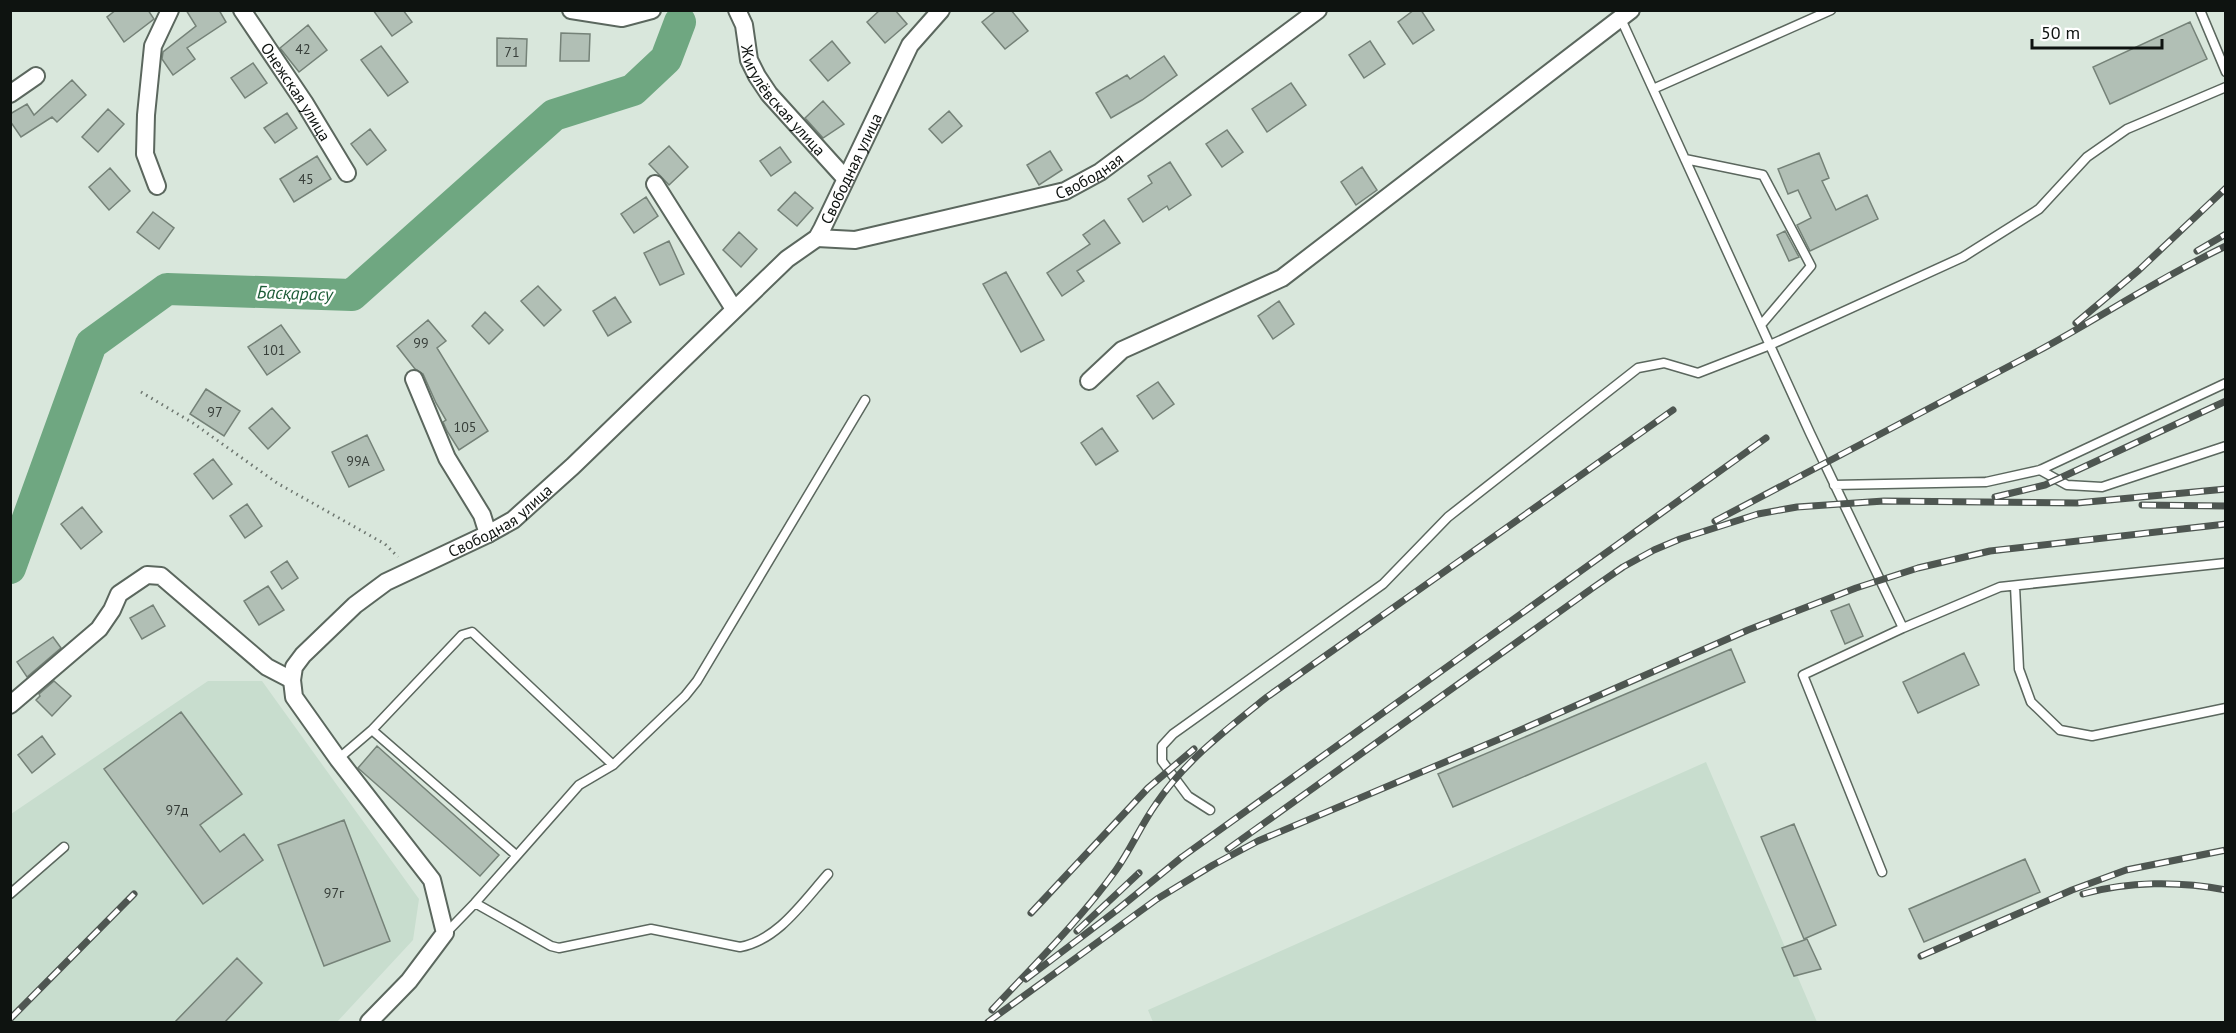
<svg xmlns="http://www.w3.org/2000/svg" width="2236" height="1033" viewBox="0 0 2236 1033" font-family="'PT Sans',sans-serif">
	<rect width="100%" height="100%" fill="#d9e7dc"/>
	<path fill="#c8ddce" d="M 208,681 L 262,681 L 419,899 L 413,940 L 337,1022 L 11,1022 L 11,814 Z
		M 1706,762 L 1817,1022 L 1153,1022 L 1148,1010 Z"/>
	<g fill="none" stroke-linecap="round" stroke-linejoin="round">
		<path stroke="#6fa781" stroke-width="32" d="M 10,568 L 91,344 L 167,289 L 352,295 L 554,115 L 633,90 L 666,59 L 680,22"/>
	</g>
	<path fill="#b1bfb5" stroke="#758278" stroke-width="1.5" d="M 116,10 L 148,10 L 154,19 L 124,42 L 107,17 Z
		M 186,10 L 219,10 L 226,22 L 187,48 L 195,59 L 173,75 L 162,59 L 163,52 L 196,26 Z
		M 373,10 L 403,10 L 412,22 L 392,36 Z
		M 880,10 L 895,10 L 907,24 L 885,43 L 867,22 Z
		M 997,10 L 1011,10 L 1028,31 L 1005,49 L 982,22 Z
		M 1414,10 L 1421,10 L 1434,30 L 1413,44 L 1398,22 Z
		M 2190,22 L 2207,59 L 2110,104 L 2093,67 Z
		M 308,25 L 327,50 L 299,72 L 280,48 Z
		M 561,33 L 590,34 L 589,61 L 560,61 Z
		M 497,38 L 527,39 L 526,66 L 497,66 Z
		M 832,41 L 850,63 L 828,81 L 810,60 Z
		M 1370,41 L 1385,64 L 1364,78 L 1349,55 Z
		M 381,46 L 408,82 L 388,96 L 361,60 Z
		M 1164,56 L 1177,75 L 1142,100 L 1111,118 L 1096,93 L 1127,75 L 1130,79 Z
		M 253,63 L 267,83 L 245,98 L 231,78 Z
		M 72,80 L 86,95 L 57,122 L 52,117 L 21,137 L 10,121 L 10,114 L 27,104 L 34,115 Z
		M 1291,83 L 1306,105 L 1267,132 L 1252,109 Z
		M 823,101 L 844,124 L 823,138 L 805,118 Z
		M 108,109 L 124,124 L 98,152 L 82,137 Z
		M 949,111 L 962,126 L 942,143 L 929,129 Z
		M 287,113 L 297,128 L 275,143 L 264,128 Z
		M 370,129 L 386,150 L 367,165 L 351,144 Z
		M 1227,130 L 1243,152 L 1222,167 L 1206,144 Z
		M 669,146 L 688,167 L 669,185 L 649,164 Z
		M 780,147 L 791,162 L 771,176 L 760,161 Z
		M 1050,151 L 1062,170 L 1039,185 L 1027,165 Z
		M 1819,153 L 1829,178 L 1822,181 L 1836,210 L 1867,195 L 1878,219 L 1810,251 L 1797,225 L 1811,218 L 1798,190 L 1788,194 L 1778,169 Z
		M 317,156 L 331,179 L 294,202 L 280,179 Z
		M 1170,162 L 1191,195 L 1169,210 L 1167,206 L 1143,222 L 1128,199 L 1152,183 L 1148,176 Z
		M 1362,167 L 1377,190 L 1356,205 L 1341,182 Z
		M 110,168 L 130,191 L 109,210 L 89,187 Z
		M 795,192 L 813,208 L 797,226 L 778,210 Z
		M 646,197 L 658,216 L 634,233 L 621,214 Z
		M 153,212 L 174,228 L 159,249 L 137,232 Z
		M 1104,220 L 1120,243 L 1077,271 L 1084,281 L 1062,296 L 1047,273 L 1090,244 L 1083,235 Z
		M 1785,231 L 1799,257 L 1789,261 L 1777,235 Z
		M 739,232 L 757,249 L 741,267 L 723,250 Z
		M 669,241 L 684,274 L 660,285 L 644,253 Z
		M 1006,272 L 1044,340 L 1021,352 L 983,284 Z
		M 538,286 L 561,310 L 544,326 L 521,301 Z
		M 615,297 L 631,322 L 608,336 L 593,311 Z
		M 1279,301 L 1294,324 L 1273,339 L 1258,316 Z
		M 485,312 L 503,330 L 489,344 L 472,326 Z
		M 428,320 L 446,341 L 437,348 L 488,431 L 459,450 L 447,431 L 443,422 L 446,420 L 436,403 L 423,374 L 415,369 L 397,346 Z
		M 281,325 L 300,352 L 267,375 L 248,347 Z
		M 1158,382 L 1174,404 L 1153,419 L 1137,396 Z
		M 206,389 L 240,411 L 224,436 L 190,414 Z
		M 272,408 L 290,428 L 268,449 L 249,428 Z
		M 1102,428 L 1118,451 L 1096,465 L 1081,443 Z
		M 367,435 L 384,470 L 349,487 L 332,452 Z
		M 213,459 L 232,484 L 213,499 L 194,474 Z
		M 247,504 L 262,526 L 245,538 L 230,516 Z
		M 82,507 L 102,532 L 81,549 L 61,524 Z
		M 287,561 L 298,578 L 282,589 L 271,572 Z
		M 268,586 L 284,610 L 259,625 L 244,601 Z
		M 1849,604 L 1863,636 L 1845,644 L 1831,611 Z
		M 153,605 L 165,626 L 142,639 L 130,618 Z
		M 53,637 L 61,648 L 27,677 L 17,662 Z
		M 1731,649 L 1745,682 L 1453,807 L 1438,774 Z
		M 1964,653 L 1979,685 L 1918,713 L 1903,682 Z
		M 54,681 L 71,696 L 52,716 L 36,700 L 40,696 L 39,694 Z
		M 181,712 L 242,794 L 200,825 L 220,852 L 244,834 L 263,860 L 203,904 L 104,769 Z
		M 42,736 L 55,754 L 32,773 L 18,755 Z
		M 377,746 L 499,855 L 480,876 L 358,768 Z
		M 344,820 L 390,941 L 324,966 L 278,845 Z
		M 1794,824 L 1836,925 L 1804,939 L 1761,837 Z
		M 2025,859 L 2040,892 L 1924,942 L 1909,909 Z
		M 1807,939 L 1821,969 L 1794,976 L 1782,948 Z
		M 237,958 L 262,983 L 224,1023 L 174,1023 Z"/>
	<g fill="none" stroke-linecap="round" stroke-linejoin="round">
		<defs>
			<path id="service" d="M 2200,10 L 2226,72
				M 1621,19 L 1810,433 L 1903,628 L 2000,587 L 2226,563
				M 1653,89 L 1831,10
				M 1685,159 L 1763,175 L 1811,266 L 1761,325
				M 2040,470 L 2067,485 L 2102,487 L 2226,446
				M 1834,485 L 1986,482 L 2040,470 L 2226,383
				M 2015,586 L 2019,669 L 2031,702 L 2060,730 L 2092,736 L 2226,708
				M 372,730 L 462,635 L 472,632 L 613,765
				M 338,759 L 372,730 L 516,855
				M 1210,810 L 1188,796 L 1162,761 L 1162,746 L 1173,734 L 1383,584 L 1448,517 L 1638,368 L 1664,363 L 1698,373 L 1770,345 L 1963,257 L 2039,209 L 2087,157 L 2127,129 L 2226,87
				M 1882,872 L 1803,675 L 1903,628
				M 10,894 L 64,847
				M 475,903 L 551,946 L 559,948 L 651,929 L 740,947 C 778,940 803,902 828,874
				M 446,933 L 475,903 L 579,785 L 613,765 L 685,696 L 697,681 L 865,400"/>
			<g id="minor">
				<path id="s1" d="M 242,10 L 304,102 L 347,173"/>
				<path d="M 571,10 L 622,18 L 652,10"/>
				<path id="s2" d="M 737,10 L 744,25 L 749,60 L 757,76 L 769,94 L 845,178"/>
				<path d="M 10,94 L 36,76"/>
				<path d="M 655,184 L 734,309"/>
				<path d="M 157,186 L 145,154 L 146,115 L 153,46 L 170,10"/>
				<path id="s3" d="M 817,238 L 855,240 L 1065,191 L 1100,172 L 1318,10"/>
				<path d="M 414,379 L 447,458 L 482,515 L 488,534"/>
				<path d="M 1089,381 L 1122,350 L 1282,278 L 1631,10"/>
				<path d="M 10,705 L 99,629 L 112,610 L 119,594 L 147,575 L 161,576 L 267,667 L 292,680"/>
				<path id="s4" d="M 369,1022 L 409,981 L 445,933 L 432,880 L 338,759 L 294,697 L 292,680 L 294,667 L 303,655 L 355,605 L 386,582 L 488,534 L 513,520 L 573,466 L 787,259 L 817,238 L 822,229 L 910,45 L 941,10"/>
			</g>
		</defs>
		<use href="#service" stroke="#5b675e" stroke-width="11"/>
		<use href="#minor" stroke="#5b675e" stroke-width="20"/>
		<path stroke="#6e7770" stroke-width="3" stroke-dasharray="1.5 4.5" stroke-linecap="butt" d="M 141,392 L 193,423 L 277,483 L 385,544 L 398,557"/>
		<use href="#service" stroke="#fff" stroke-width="8"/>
		<use href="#minor" stroke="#fff" stroke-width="16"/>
		<defs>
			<path id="rail" d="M 2197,251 L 2226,234
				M 2076,323 L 2139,270 L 2226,188
				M 1995,497 L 2045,485 L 2226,401
				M 2142,505 L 2226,506
				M 1715,521 L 2038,351 C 2101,317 2161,277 2226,246
				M 1228,849 L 1594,587 L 1623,567 L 1654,550 L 1680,539 L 1758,514 L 1797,507 L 1884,501 L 2077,503 L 2226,489
				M 2083,894 C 2128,881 2180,881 2226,890
				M 1031,913 L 1148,788 L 1194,749
				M 1077,931 L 1139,873
				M 1921,956 L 2072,890 L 2126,870 L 2226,850
				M 1026,979 L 1117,910 L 1182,857 L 1766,438
				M 992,1010 C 1034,965 1080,920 1116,870 C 1131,849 1141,825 1156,804 C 1185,761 1227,729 1267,697 L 1673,410
				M 10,1019 L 134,894
				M 988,1022 L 1157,899 L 1213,865 L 1258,841 L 1502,738 L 1748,630 L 1856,588 L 1918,568 L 1990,551 L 2226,524"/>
		</defs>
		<use href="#rail" stroke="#4e5651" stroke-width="7"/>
		<use href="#rail" stroke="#fff" stroke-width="4.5" stroke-dasharray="14" stroke-linecap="butt"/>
	</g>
	<g text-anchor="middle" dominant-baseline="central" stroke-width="4.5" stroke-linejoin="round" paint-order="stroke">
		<g font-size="14" fill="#373e39">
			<text x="303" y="49">42</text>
			<text x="512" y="52">71</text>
			<text x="306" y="179">45</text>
			<text x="421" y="343">99</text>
			<text x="274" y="350">101</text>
			<text x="215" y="412">97</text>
			<text x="465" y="427">105</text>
			<text x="358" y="461">99А</text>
			<text x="177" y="810">97д</text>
			<text x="334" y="893">97г</text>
		</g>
		<g font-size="16" fill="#0e1310" stroke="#fff">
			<text stroke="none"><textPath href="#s1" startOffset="98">Онежская улица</textPath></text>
			<text stroke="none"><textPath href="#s2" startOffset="104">Жигулёвская улица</textPath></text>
			<text stroke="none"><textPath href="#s4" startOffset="1191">Свободная улица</textPath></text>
			<text stroke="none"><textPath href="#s3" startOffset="282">Свободная</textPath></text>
			<text stroke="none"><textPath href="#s4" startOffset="687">Свободная улица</textPath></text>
		</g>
		<g font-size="18" font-style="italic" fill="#1d5c37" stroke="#fff">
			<text transform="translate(295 293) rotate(2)">Басқарасу</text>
		</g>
	</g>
	<rect width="2236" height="1033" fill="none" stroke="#0e1310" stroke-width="24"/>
	<path d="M2032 39v9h130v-9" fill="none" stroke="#0e1310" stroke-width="3"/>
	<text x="2041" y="39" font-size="18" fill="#0e1310" stroke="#ffffff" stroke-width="4.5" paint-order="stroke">50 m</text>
</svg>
